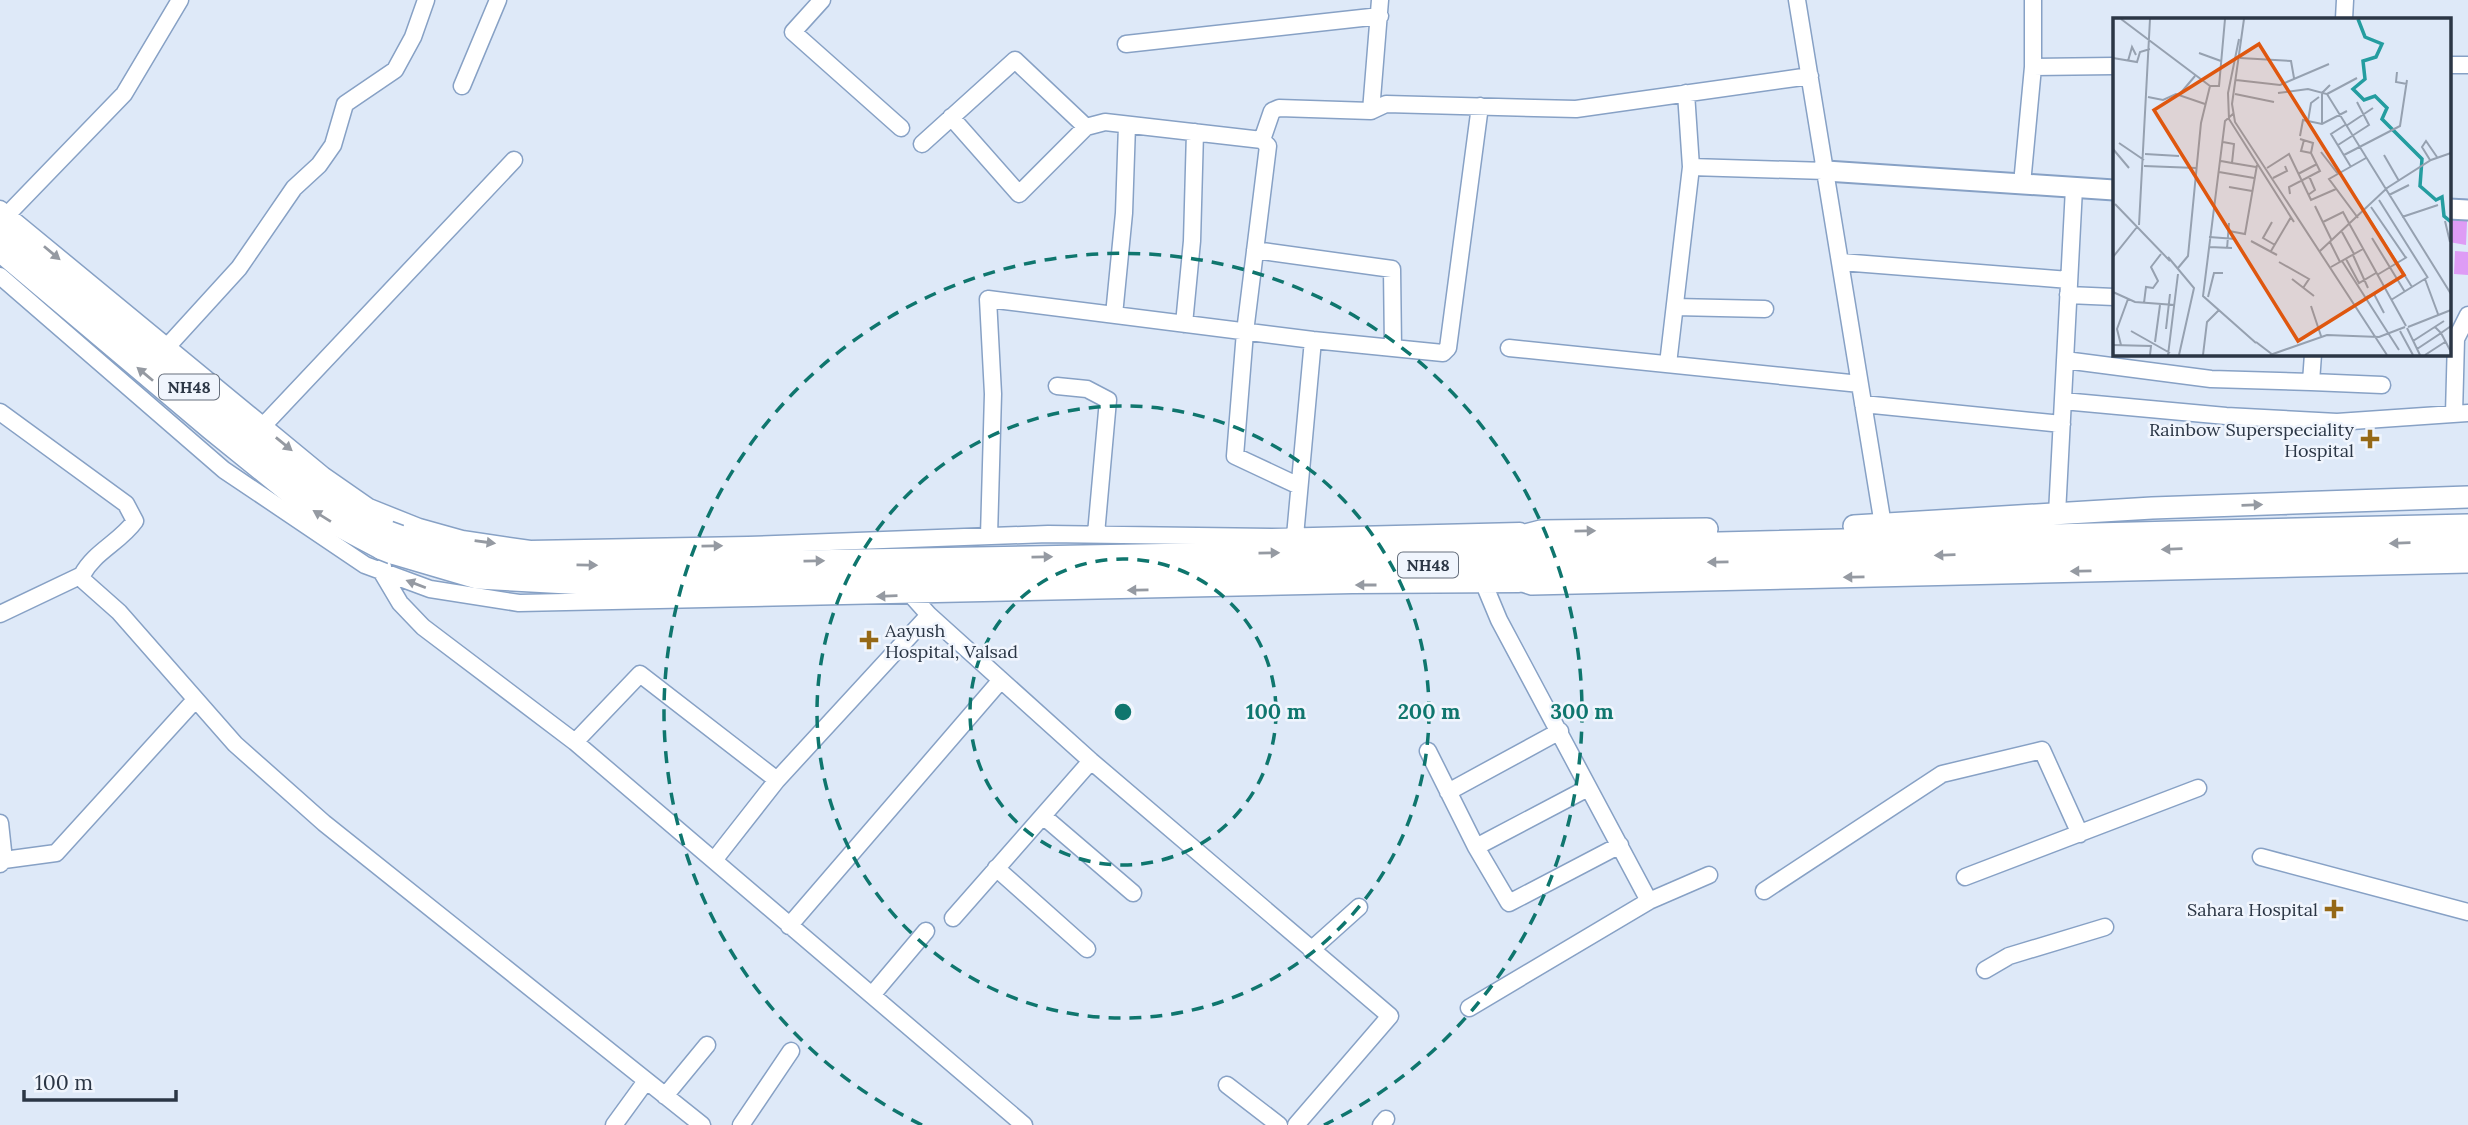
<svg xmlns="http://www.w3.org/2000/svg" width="2468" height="1125" viewBox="0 0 2468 1125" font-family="Lora,serif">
	<rect width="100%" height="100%" fill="#dee9f8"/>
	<path fill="#de9cf5" d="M 2449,198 L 2468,199 L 2466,245 L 2449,242 Z
		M 2455,251 L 2468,252 L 2468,275 L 2454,274 Z"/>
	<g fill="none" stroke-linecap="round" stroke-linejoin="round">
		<defs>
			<path id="minor" d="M 822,0 L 793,32 L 901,128
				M 1380,0 L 1371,111 L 1386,104 L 1576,109 L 1810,76
				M 1797,0 L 1883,525
				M 2344,19 L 2345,0
				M 1126,44 L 1380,16
				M 2449,65 L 2468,65
				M 2033,67 L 2114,66
				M 462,86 L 498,0
				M 1686,93 L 1691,167
				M 951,117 L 1019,194 L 1086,127
				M 1262,140 L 1272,111 L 1279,108 L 1371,111
				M 922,144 L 1015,60 L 1086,127 L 1105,122 L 1262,140 L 1268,146 L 1245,332 L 1235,456 L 1299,486
				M 2022,184 L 2033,67 L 2033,0
				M 0,209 L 323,475 L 369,507 L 419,527 L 462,539 L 530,549 L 748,545 L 1048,534 L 1272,537 L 1520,531
				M 7,215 L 124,94 L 180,0
				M 1255,250 L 1392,269 L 1393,348
				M 1841,262 L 2069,280
				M 0,276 L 224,470 L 365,565 L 430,589 L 519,603 L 1352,585 L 1519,584
				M 2068,295 L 2114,297
				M 1675,307 L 1765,309
				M 1114,315 L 1124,213 L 1127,125
				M 1184,324 L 1192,241 L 1195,132
				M 166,348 L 239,268 L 294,188 L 319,165 L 333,145 L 345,104 L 395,70 L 413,37 L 426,0
				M 1509,348 L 1860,384
				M 2065,360 L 2211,379 L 2311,382 L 2313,354
				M 1668,364 L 1691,167 L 1826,171
				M 2311,382 L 2382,385
				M 1057,386 L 1087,389 L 1108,400 L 1096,534
				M 2063,401 L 2226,416 L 2337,422 L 2468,413
				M 1863,404 L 2062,424
				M 0,412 L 126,504 L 135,521 C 120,542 94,552 82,575 L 84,581 L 119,612 L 235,744 L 324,823 L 702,1125
				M 2454,414 L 2456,339 L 2468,315
				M 262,427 L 514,160
				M 2057,514 L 2074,188
				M 989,536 L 993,394 L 988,299 L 1313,340 L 1443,353 L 1448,348 L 1480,106
				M 1295,536 L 1313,340
				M 383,567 L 381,571 L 400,603 L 423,627 L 575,742 L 1024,1125
				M 1484,584 L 1499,620 L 1649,901
				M 912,596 L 929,615 L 1091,761 L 1390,1016 L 1296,1125
				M 0,614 L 82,575
				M 575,742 L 640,674 L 777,780 L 715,859
				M 1428,751 L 1476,847 L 1509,903 L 1620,845
				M 777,780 L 929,615
				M 1448,792 L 1560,731
				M 1043,816 L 1133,893
				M 0,823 L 4,860
				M 1476,847 L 1588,788
				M 2261,857 L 2468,912
				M 0,864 L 4,860 L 56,853 L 195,700
				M 996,868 L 1087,949
				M 1965,877 L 2198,788
				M 1764,891 L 1942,774 L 2042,750 L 2080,834
				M 953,918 L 1091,761
				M 789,926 L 1001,680
				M 1311,950 L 1359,907
				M 1985,970 L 2009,956 L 2105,927
				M 872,995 L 926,931
				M 1469,1008 L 1649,901 L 1709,875
				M 1227,1085 L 1279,1125
				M 665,1096 L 707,1045
				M 614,1125 L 646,1081
				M 741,1125 L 791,1051
				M 1381,1125 L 1386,1119"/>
			<path id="major" d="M 1826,171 L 2114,190
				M 2449,209 L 2468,210"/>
			<path id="highway" d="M 0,227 L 324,496 L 389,532
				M 0,251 L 211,429 L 316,514 L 382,549
				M 1854,526 L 2152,508 L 2468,497
				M 400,536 C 458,562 522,561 585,565 L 1470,549 L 2468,525
				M 1506,540 L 1541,531 L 1707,529
				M 392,553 L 477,578 L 586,584 L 1725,562 L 2468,541
				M 1489,570 L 1532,584 L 2468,562"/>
		</defs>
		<use href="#minor" stroke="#87a1c5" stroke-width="19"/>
		<use href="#major" stroke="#87a1c5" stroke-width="23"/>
		<use href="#highway" stroke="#87a1c5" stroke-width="24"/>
		<use href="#minor" stroke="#fff" stroke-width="16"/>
		<use href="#major" stroke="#fff" stroke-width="19"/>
		<use href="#highway" stroke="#fff" stroke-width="21"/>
		<defs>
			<path id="highway-bridge" d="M 389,532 L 400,536
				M 382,549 L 392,553"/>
		</defs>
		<use href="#highway-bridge" stroke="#87a1c5" stroke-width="24" stroke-linecap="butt"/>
		<use href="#highway-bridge" stroke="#fff" stroke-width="21"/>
	</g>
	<defs><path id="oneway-solid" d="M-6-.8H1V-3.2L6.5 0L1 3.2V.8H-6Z" transform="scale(1.75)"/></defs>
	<g fill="#959aa2">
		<use href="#oneway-solid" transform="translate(52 253) rotate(40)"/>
		<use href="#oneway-solid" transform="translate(145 374) rotate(-140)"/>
		<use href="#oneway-solid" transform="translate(284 444) rotate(39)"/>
		<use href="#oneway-solid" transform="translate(2252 505) rotate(-2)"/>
		<use href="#oneway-solid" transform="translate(322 516) rotate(-148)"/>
		<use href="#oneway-solid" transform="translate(1585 531) rotate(-1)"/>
		<use href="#oneway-solid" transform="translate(485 542) rotate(8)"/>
		<use href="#oneway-solid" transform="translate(2400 543) rotate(178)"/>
		<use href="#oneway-solid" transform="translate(712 546) rotate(-1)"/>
		<use href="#oneway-solid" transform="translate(2172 549) rotate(178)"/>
		<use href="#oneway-solid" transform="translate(1269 553) rotate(-1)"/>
		<use href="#oneway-solid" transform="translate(1945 555) rotate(178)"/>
		<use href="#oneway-solid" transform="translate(1042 557) rotate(-1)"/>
		<use href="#oneway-solid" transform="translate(814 561) rotate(-1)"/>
		<use href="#oneway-solid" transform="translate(1718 562) rotate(179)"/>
		<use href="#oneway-solid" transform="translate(587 565) rotate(1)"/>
		<use href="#oneway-solid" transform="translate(2081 571) rotate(179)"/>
		<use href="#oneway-solid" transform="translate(1854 577) rotate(179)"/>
		<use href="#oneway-solid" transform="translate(416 584) rotate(-159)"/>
		<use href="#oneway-solid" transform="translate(1366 585) rotate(180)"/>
		<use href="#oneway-solid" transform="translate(1138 590) rotate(179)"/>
		<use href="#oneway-solid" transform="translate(887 596) rotate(178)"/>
	</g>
	<g fill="none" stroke="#0f766e" stroke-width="3.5" stroke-dasharray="12 9">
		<circle cx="1123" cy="712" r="153"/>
		<circle cx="1123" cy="712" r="306"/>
		<path d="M922 1125A459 459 0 1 1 1324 1125"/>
	</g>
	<g fill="#956815" stroke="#f0f5fd" stroke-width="2.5">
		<path d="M2366.5 428.5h7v7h7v7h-7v7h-7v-7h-7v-7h7z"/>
		<path d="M865.5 629.5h7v7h7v7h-7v7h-7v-7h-7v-7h7z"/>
		<path d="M2330.5 898.5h7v7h7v7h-7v7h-7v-7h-7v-7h7z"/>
	</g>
	<g text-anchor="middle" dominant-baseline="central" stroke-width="5" stroke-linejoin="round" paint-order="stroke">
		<g fill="#f0f5fd" stroke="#666f7c" stroke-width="2">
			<rect x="159" y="374.5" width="60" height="25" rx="5"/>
			<rect x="1398" y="552.5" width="60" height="25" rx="5"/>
		</g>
		<g font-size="16" font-weight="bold" fill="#2b3645">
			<text x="189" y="387">NH48</text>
			<text x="1428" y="565">NH48</text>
		</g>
		<g font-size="18" fill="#2b3645" stroke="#f0f5fd" text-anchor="end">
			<text x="2354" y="429">Rainbow Superspeciality<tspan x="2354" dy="21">Hospital</tspan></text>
			<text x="885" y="630" text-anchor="start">Aayush<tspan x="885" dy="21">Hospital, Valsad</tspan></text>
			<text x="2318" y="909">Sahara Hospital</text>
		</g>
	</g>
	<g transform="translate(2113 18)">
		<rect width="338" height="338" fill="#dee9f8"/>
		<path fill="none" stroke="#249da0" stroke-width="3.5" d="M 245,1 L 252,19 L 269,26 L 263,39 L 250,43 L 252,61 L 240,71 L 251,82 L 262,78 L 274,90 L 269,101 L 309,141 L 307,168 L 323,182 L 329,179 L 331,198 L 338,204"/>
		<path fill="none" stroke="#96a1b0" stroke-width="2" d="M 8,1 L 97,68M 131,1 L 119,86 L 122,104 L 274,337M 126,21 L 115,75 L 116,101 L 181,204M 86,35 L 108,43M 0,40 L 24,44 L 27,34 L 37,31M 127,40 L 178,43 L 181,60M 15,43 L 19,29 L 23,37M 284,54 L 283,64 L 294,66M 123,62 L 167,67 L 216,46M 165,75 L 195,71 L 214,76 L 338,276M 122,76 L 161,84M 214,76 L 244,60M 66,77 L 82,58M 35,79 L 50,82 L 63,76 L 92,86M 121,95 L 112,103 L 90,278 L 143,325M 195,103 L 198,85 L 206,79M 209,106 L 209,75 L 217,67M 232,107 L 218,116 L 238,149M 233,108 L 260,90M 187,118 L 190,102 L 209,106 L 234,93M 191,122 L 188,133 L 198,135M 6,125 L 31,142M 225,127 L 256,107 L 244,84M 0,131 L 16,150M 208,134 L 225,156M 32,136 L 66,138M 231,137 L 287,108 L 294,62M 271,137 L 286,163M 317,142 L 309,129 L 313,123 L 324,139M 108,143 L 119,145 L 121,126 L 110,124M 119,145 L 143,149M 31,148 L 83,150M 154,150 L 176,136 L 198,182 L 223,171M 106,154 L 141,160M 185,156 L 204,146M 160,160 L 174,153 L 172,148M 116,169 L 139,173M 177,176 L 176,169 L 207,153 L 198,135 L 200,125 L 187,121M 195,177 L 202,172 L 196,158M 276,177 L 296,167M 266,182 L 315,260M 2,186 L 57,243M 202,188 L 219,223M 258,189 L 293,240M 252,194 L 299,269M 289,199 L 325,187M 245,200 L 216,161 L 253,140M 332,203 L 337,224M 159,204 L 150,220 L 162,227M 210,204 L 230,194 L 237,207M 26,207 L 37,1M 237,207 L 293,308M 116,213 L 132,216 L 144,147M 229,214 L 241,236M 96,219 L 123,221M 259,220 L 292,274M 138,223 L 164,237M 217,224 L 227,244M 96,229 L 119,230M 114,231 L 116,205M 158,233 L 178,199M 207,233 L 274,170 L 318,142 L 338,135M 240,237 L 255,270M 0,239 L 24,209M 55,239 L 81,270 L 66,337M 233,241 L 246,265 L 263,255M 229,243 L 286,332M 166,244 L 196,261 L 190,270M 218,249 L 250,231M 65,250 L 75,238 L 88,105 L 97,68 L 106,68 L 112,1M 264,257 L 294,239M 179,261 L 201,278M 312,261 L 325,296M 0,274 L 22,284 L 62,287M 95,279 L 101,255 L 110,255M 251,280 L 261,276 L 271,295M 278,282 L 315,259M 31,285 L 33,269 L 40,270 L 45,263 L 38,249 L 48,236M 198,288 L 208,318M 338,308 L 328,315 L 338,334M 295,309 L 338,292M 294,310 L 307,337M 53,311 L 57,276M 18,313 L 57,335M 287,313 L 300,337M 300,323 L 331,303M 42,324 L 47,287M 143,324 L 160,337M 0,327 L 38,328 L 37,337M 8,327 L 4,311 L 15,281M 304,331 L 328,315 L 322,309M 55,337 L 65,256M 90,337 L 94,304 L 106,292M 157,337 L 214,317 L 266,319 L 292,309M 312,337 L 332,324"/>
		<path fill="#df570f" fill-opacity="0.15" stroke="#df570f" stroke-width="3.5" d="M 146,26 L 291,257 L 185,323 L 41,92 Z"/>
		<rect width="338" height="338" fill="none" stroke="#2b3645" stroke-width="3.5"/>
	</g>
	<circle cx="1123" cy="712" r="10" fill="#0f766e" stroke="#f0f5fd" stroke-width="3.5"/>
	<g font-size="21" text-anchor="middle" font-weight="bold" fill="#0f766e" stroke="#f0f5fd" stroke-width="5" stroke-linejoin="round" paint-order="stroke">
		<text x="1276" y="719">100 m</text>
		<text x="1429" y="719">200 m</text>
		<text x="1582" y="719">300 m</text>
	</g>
	<path d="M24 1090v10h152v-10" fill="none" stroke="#2b3645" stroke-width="3.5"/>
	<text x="35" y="1090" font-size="21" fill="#2b3645" stroke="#f0f5fd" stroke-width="5" paint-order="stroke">100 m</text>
</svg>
